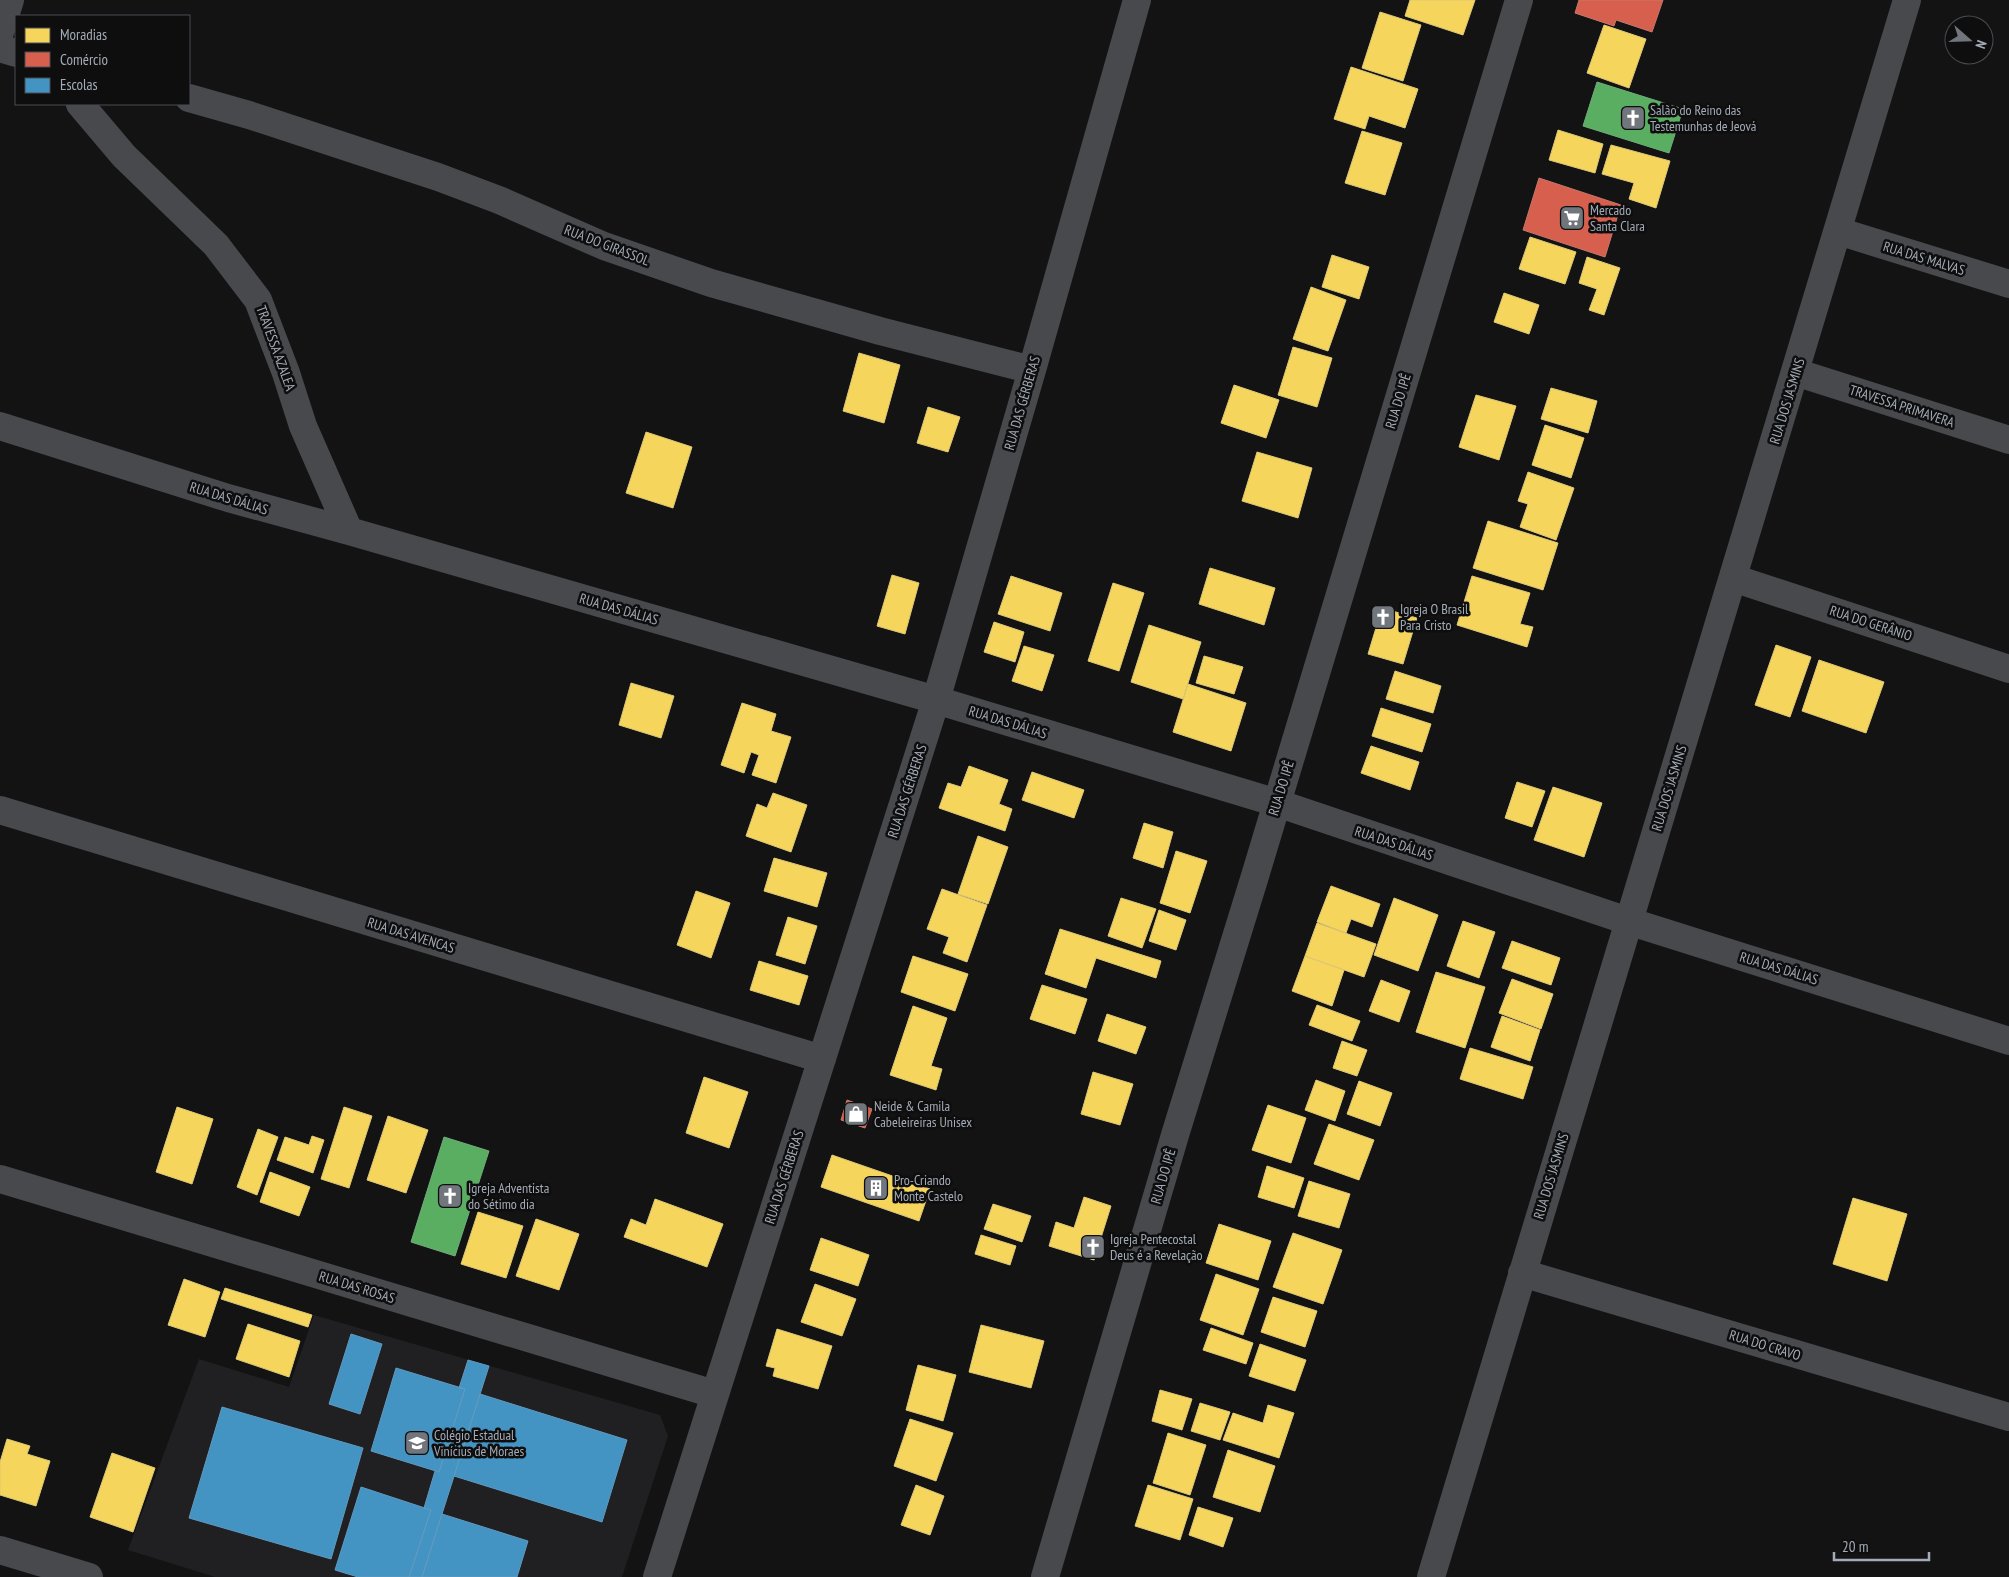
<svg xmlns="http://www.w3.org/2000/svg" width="2009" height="1577" viewBox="0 0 2009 1577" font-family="'PT Sans Narrow',sans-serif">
	<rect width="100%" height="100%" fill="#131314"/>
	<path fill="#202022" d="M 314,1315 L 660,1415 L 668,1436 L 622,1577 L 215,1577 L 128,1550 L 199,1359 L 289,1387 Z"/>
	<path fill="#f6d55c" stroke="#ddc877" d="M 1410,0 L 1475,0 L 1463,35 L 1405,16 Z
		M 1380,12 L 1421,25 L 1403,81 L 1362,68 Z
		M 1604,25 L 1646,39 L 1629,88 L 1587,73 Z
		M 1351,67 L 1418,89 L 1405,128 L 1369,116 L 1365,129 L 1334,119 Z
		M 1558,130 L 1603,144 L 1595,173 L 1549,160 Z
		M 1362,131 L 1402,143 L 1385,195 L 1345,183 Z
		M 1611,145 L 1670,161 L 1656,208 L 1629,199 L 1634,183 L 1602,174 Z
		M 1530,237 L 1576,252 L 1565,284 L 1519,269 Z
		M 1332,255 L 1369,267 L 1359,299 L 1322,287 Z
		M 1587,257 L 1620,268 L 1604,315 L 1589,310 L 1597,289 L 1579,283 Z
		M 1311,287 L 1346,300 L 1328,351 L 1293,339 Z
		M 1504,293 L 1539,305 L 1529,334 L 1494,322 Z
		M 1293,347 L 1332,358 L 1317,407 L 1278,395 Z
		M 859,353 L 900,365 L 884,423 L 843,411 Z
		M 1234,385 L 1279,400 L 1266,438 L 1221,423 Z
		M 1551,388 L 1597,401 L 1588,433 L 1541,419 Z
		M 1476,395 L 1516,406 L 1499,460 L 1459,447 Z
		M 928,407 L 960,417 L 948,452 L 917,443 Z
		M 1545,425 L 1584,438 L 1571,478 L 1532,465 Z
		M 646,432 L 692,447 L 673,508 L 626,493 Z
		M 1257,452 L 1312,468 L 1298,518 L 1242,501 Z
		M 1528,472 L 1574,488 L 1556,540 L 1520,527 L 1528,504 L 1518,501 Z
		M 1488,521 L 1558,543 L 1543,590 L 1473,568 Z
		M 1210,568 L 1275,588 L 1264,625 L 1199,604 Z
		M 892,575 L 919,583 L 905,634 L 877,626 Z
		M 1011,576 L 1062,593 L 1050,631 L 998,614 Z
		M 1472,576 L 1530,593 L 1520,624 L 1533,627 L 1527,647 L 1457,625 Z
		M 1113,583 L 1144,593 L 1119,671 L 1088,661 Z
		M 1382,608 L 1417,618 L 1403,664 L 1368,654 Z
		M 994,622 L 1024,632 L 1015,662 L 984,652 Z
		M 1149,625 L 1201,642 L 1183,699 L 1131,682 Z
		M 1776,645 L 1811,657 L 1790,717 L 1755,705 Z
		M 1024,646 L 1054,655 L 1042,691 L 1012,681 Z
		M 1204,656 L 1243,667 L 1234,694 L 1196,683 Z
		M 1819,660 L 1884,682 L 1866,733 L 1802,711 Z
		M 1395,671 L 1441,686 L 1433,713 L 1386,699 Z
		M 631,683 L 674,696 L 661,738 L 619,725 Z
		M 1188,684 L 1246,703 L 1231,751 L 1173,732 Z
		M 742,703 L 776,714 L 771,731 L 791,737 L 776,783 L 752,775 L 759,755 L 751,752 L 744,773 L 721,765 Z
		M 1381,708 L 1431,724 L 1422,752 L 1372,736 Z
		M 1371,746 L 1419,762 L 1410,790 L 1361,773 Z
		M 969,766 L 1008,780 L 999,804 L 1012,809 L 1005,831 L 939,808 L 948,783 L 961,787 Z
		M 1032,772 L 1084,790 L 1074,818 L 1022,800 Z
		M 1517,782 L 1545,791 L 1532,827 L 1505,818 Z
		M 1553,787 L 1602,803 L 1584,857 L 1534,840 Z
		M 773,793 L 807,805 L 791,852 L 746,836 L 757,804 L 767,808 Z
		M 1144,823 L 1173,832 L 1163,868 L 1133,858 Z
		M 978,836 L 1008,847 L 988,904 L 958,894 Z
		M 1176,851 L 1207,861 L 1190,913 L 1160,903 Z
		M 774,858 L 827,873 L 817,907 L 764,891 Z
		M 1331,886 L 1380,904 L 1372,927 L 1351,919 L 1346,933 L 1317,922 Z
		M 942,889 L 987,905 L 967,962 L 943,953 L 949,937 L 927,929 Z
		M 696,891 L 730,903 L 711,958 L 677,945 Z
		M 1121,898 L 1156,909 L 1142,948 L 1108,936 Z
		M 1394,898 L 1438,915 L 1418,971 L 1374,955 Z
		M 1159,910 L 1186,920 L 1176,950 L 1149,941 Z
		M 788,917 L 817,926 L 805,964 L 776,955 Z
		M 1463,921 L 1495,932 L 1479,978 L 1447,966 Z
		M 1317,923 L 1376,944 L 1364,977 L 1305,956 Z
		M 1060,929 L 1161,961 L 1156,978 L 1096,958 L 1086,988 L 1045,974 Z
		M 1512,941 L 1560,958 L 1551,985 L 1502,968 Z
		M 913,956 L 968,974 L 955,1011 L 901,992 Z
		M 1305,956 L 1344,970 L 1332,1006 L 1292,991 Z
		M 759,961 L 808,976 L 799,1005 L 750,990 Z
		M 1436,972 L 1485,987 L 1465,1048 L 1416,1032 Z
		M 1512,979 L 1553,994 L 1541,1029 L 1499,1013 Z
		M 1381,980 L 1410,991 L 1399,1022 L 1369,1011 Z
		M 1042,985 L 1087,999 L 1075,1034 L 1030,1019 Z
		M 1317,1005 L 1360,1021 L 1352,1041 L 1309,1025 Z
		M 913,1006 L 947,1018 L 931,1066 L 942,1069 L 936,1090 L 890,1075 Z
		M 1107,1014 L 1146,1027 L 1136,1054 L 1098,1041 Z
		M 1502,1016 L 1540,1030 L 1530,1061 L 1491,1047 Z
		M 1342,1041 L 1367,1050 L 1357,1076 L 1333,1068 Z
		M 1470,1048 L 1533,1067 L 1523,1099 L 1460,1079 Z
		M 1093,1072 L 1133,1084 L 1120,1125 L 1081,1114 Z
		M 704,1077 L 748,1092 L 729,1148 L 686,1133 Z
		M 1316,1080 L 1345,1091 L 1335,1121 L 1305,1110 Z
		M 1359,1081 L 1392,1093 L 1380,1126 L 1347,1114 Z
		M 1268,1105 L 1306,1118 L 1291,1163 L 1252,1150 Z
		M 177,1107 L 213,1119 L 192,1184 L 156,1172 Z
		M 344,1107 L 372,1116 L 349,1188 L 321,1179 Z
		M 388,1116 L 428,1130 L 406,1193 L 367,1180 Z
		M 1329,1124 L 1374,1140 L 1359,1180 L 1314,1164 Z
		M 258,1129 L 278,1137 L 257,1195 L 237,1187 Z
		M 312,1136 L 324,1140 L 313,1173 L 277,1160 L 285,1137 L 309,1145 Z
		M 832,1155 L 930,1189 L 919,1221 L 821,1187 Z
		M 1267,1166 L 1304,1178 L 1294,1208 L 1258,1197 Z
		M 270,1172 L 310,1187 L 299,1216 L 260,1202 Z
		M 1309,1181 L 1350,1194 L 1339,1228 L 1298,1216 Z
		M 1084,1197 L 1111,1206 L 1094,1260 L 1049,1246 L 1056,1222 L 1074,1228 Z
		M 1853,1198 L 1907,1214 L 1887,1281 L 1833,1264 Z
		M 655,1199 L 723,1224 L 707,1267 L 624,1237 L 631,1219 L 646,1225 Z
		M 993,1204 L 1031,1216 L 1022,1242 L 984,1229 Z
		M 478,1212 L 523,1226 L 506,1278 L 461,1264 Z
		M 536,1219 L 579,1234 L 559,1290 L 516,1276 Z
		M 1219,1224 L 1271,1241 L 1258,1280 L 1206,1263 Z
		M 1293,1233 L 1342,1250 L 1323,1304 L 1273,1287 Z
		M 981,1235 L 1016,1246 L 1010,1265 L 975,1254 Z
		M 821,1238 L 869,1255 L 858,1286 L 810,1270 Z
		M 1216,1274 L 1259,1289 L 1243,1335 L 1200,1320 Z
		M 184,1279 L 220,1292 L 205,1337 L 168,1325 Z
		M 815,1284 L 856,1299 L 842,1336 L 801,1322 Z
		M 225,1288 L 312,1315 L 308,1327 L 221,1299 Z
		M 1273,1297 L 1317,1311 L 1305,1347 L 1261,1332 Z
		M 248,1324 L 300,1341 L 289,1377 L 236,1359 Z
		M 981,1325 L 1044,1341 L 1031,1388 L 969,1372 Z
		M 1211,1328 L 1253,1343 L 1246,1364 L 1203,1350 Z
		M 777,1329 L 832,1346 L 818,1389 L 773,1376 L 775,1368 L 766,1366 Z
		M 1260,1344 L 1306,1360 L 1295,1391 L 1249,1376 Z
		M 918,1365 L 956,1375 L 943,1421 L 906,1410 Z
		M 1160,1390 L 1192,1399 L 1182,1430 L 1152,1421 Z
		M 1200,1403 L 1230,1412 L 1220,1440 L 1191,1431 Z
		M 1268,1405 L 1294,1413 L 1279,1458 L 1223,1440 L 1233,1413 L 1263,1423 Z
		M 910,1419 L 953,1433 L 936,1481 L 894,1466 Z
		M 1168,1433 L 1206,1445 L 1190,1495 L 1153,1483 Z
		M 7,1439 L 30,1446 L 27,1454 L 50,1461 L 36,1506 L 0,1495 L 0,1462 Z
		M 1228,1450 L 1275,1466 L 1260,1512 L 1213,1497 Z
		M 112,1453 L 155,1468 L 133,1532 L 90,1517 Z
		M 916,1485 L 944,1496 L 930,1535 L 901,1525 Z
		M 1148,1485 L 1193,1499 L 1180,1540 L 1135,1526 Z
		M 1198,1507 L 1233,1518 L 1223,1547 L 1189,1535 Z"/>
	<path fill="#d6604d" stroke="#c7766c" d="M 1579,0 L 1663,0 L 1652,32 L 1616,20 L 1614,26 L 1575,13 Z
		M 1539,178 L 1621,205 L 1605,257 L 1523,230 Z
		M 847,1100 L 872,1109 L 865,1128 L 841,1120 Z"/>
	<path fill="#4393c3" stroke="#609abf" d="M 351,1334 L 382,1344 L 360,1414 L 329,1404 Z
		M 468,1360 L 489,1366 L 422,1577 L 409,1577 L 431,1510 L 424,1508 L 435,1471 L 439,1472 L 465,1389 L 459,1388 Z
		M 396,1368 L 465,1389 L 439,1472 L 371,1451 Z
		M 480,1394 L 627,1440 L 602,1522 L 454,1476 Z
		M 222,1407 L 363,1448 L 331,1559 L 189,1518 Z
		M 361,1487 L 431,1510 L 409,1577 L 358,1577 L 335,1570 Z
		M 442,1514 L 528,1541 L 517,1577 L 422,1577 Z"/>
	<path fill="#5aae61" stroke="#70ad7a" d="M 1597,82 L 1683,109 L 1669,153 L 1583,126 Z
		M 444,1137 L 489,1151 L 455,1256 L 411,1242 Z"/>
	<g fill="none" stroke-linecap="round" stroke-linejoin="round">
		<path stroke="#47494d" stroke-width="28" d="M 0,32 L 10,0
			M 0,48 L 16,53
			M 189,98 L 249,115 L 438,177 L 499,200 L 604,246 L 711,283 L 880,331 L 1032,370
			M 80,104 L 124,156 L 216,245 L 258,300 L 286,373 L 303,426 L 349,531
			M 1838,231 L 2009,284
			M 1795,372 L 2009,440
			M 0,426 L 228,498 L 349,531 L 936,700 L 1277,803 L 1628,921 L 2009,1041
			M 1733,578 L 2009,669
			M 0,810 L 822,1059
			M 0,1179 L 714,1394
			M 1522,1273 L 2009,1417
			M 0,1550 L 89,1577
			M 657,1577 L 936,700 L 1032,370 L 1137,0
			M 1045,1577 L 1175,1135 L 1255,876 L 1519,0
			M 1431,1577 L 1907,0"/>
	</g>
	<defs>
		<symbol id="church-square" viewBox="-11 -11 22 22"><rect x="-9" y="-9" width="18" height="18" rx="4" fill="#71767d" stroke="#0e0e0f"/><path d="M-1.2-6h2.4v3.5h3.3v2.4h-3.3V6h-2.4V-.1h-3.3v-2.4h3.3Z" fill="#fff"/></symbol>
		<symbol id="supermarket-square" viewBox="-11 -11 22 22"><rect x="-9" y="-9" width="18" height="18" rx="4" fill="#71767d" stroke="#0e0e0f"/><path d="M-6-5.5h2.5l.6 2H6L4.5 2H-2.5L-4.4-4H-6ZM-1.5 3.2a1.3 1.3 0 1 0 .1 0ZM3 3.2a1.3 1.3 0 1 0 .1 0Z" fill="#fff"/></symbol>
		<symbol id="shop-square" viewBox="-11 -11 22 22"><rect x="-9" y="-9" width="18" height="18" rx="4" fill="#71767d" stroke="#0e0e0f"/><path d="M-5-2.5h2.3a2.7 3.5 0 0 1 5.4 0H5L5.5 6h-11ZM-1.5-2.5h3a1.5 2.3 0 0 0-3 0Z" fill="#fff"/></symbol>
		<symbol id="building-square" viewBox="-11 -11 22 22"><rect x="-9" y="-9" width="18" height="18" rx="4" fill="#71767d" stroke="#0e0e0f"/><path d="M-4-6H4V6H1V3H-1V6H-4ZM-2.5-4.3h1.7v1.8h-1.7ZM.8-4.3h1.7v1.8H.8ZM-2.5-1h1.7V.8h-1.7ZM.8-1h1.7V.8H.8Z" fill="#fff"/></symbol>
		<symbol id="school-square" viewBox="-11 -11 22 22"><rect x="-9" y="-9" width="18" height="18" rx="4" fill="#71767d" stroke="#0e0e0f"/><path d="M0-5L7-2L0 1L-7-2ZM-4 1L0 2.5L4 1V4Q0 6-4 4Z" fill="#fff"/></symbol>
	</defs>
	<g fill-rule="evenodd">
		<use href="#church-square" x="1619" y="104" width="28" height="28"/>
		<use href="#supermarket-square" x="1558" y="204" width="28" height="28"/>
		<use href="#church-square" x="1369" y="603" width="28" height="28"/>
		<use href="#shop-square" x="842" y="1100" width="28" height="28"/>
		<use href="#building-square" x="862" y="1174" width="28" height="28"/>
		<use href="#church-square" x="436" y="1182" width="28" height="28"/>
		<use href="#church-square" x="1079" y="1233" width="28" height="28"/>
		<use href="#school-square" x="403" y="1429" width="28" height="28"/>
	</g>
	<g text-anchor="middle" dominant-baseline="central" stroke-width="5" stroke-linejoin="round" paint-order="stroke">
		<g font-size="14" fill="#a3abb6" stroke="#0e0e0f" text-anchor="start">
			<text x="1650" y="110">Salão do Reino das<tspan x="1650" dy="16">Testemunhas de Jeová</tspan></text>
			<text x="1590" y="210">Mercado<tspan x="1590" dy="16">Santa Clara</tspan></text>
			<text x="1400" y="609">Igreja O Brasil<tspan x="1400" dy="16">Para Cristo</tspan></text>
			<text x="874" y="1106">Neide &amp; Camila<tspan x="874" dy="16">Cabeleireiras Unisex</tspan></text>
			<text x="894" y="1180">Pro-Criando<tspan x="894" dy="16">Monte Castelo</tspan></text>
			<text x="468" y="1188">Igreja Adventista<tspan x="468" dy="16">do Sétimo dia</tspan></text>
			<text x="1110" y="1239">Igreja Pentecostal<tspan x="1110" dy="16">Deus é a Revelação</tspan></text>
			<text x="434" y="1435">Colégio Estadual<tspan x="434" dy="16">Vinícius de Moraes</tspan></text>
		</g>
		<g font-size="14" fill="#a3abb6" stroke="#0e0e0f">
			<text transform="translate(607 245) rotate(21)">RUA DO GIRASSOL</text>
			<text transform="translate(1924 258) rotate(17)">RUA DAS MALVAS</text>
			<text transform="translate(276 348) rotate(70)">TRAVESSA AZALEA</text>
			<text transform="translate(1398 401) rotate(-73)">RUA DO IPÊ</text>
			<text transform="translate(1787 401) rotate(-73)">RUA DOS JASMINS</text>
			<text transform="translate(1022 403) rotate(-74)">RUA DAS GÉRBERAS</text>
			<text transform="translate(1902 406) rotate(18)">TRAVESSA PRIMAVERA</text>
			<text transform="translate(229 498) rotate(17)">RUA DAS DÁLIAS</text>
			<text transform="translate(619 609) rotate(16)">RUA DAS DÁLIAS</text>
			<text transform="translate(1871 623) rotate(18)">RUA DO GERÂNIO</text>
			<text transform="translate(1008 722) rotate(17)">RUA DAS DÁLIAS</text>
			<text transform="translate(1281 788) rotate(-73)">RUA DO IPÊ</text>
			<text transform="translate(1669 788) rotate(-73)">RUA DOS JASMINS</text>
			<text transform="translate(907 791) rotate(-72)">RUA DAS GÉRBERAS</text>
			<text transform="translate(1394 843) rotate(18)">RUA DAS DÁLIAS</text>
			<text transform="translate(411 935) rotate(17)">RUA DAS AVENCAS</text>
			<text transform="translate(1779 968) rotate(17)">RUA DAS DÁLIAS</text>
			<text transform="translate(1163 1176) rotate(-74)">RUA DO IPÊ</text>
			<text transform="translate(1551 1176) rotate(-73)">RUA DOS JASMINS</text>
			<text transform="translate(784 1177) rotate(-72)">RUA DAS GÉRBERAS</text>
			<text transform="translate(357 1287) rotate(17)">RUA DAS ROSAS</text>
			<text transform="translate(1765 1345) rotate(17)">RUA DO CRAVO</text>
		</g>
	</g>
	<rect x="15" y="15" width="175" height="90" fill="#0e0e0f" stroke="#4a4d52"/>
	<rect x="25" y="28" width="25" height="15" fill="#f6d55c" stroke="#4a4d52"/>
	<text x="60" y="40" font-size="15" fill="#a3abb6">Moradias</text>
	<rect x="25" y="52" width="25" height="15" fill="#d6604d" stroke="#4a4d52"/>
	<text x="60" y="65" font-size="15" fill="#a3abb6">Comércio</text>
	<rect x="25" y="78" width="25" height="15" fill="#4393c3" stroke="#4a4d52"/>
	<text x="60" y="90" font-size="15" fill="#a3abb6">Escolas</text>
	<g transform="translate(1969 40) rotate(110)"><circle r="24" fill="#0e0e0f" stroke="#4a4d52"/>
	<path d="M0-4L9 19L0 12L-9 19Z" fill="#71767d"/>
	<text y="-8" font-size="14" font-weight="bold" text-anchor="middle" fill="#a3abb6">N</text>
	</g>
	<path d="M1834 1552v8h95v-8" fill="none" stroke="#a3abb6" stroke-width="2.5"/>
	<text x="1842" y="1552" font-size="15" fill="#a3abb6" stroke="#0e0e0f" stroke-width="4" paint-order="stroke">20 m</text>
</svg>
